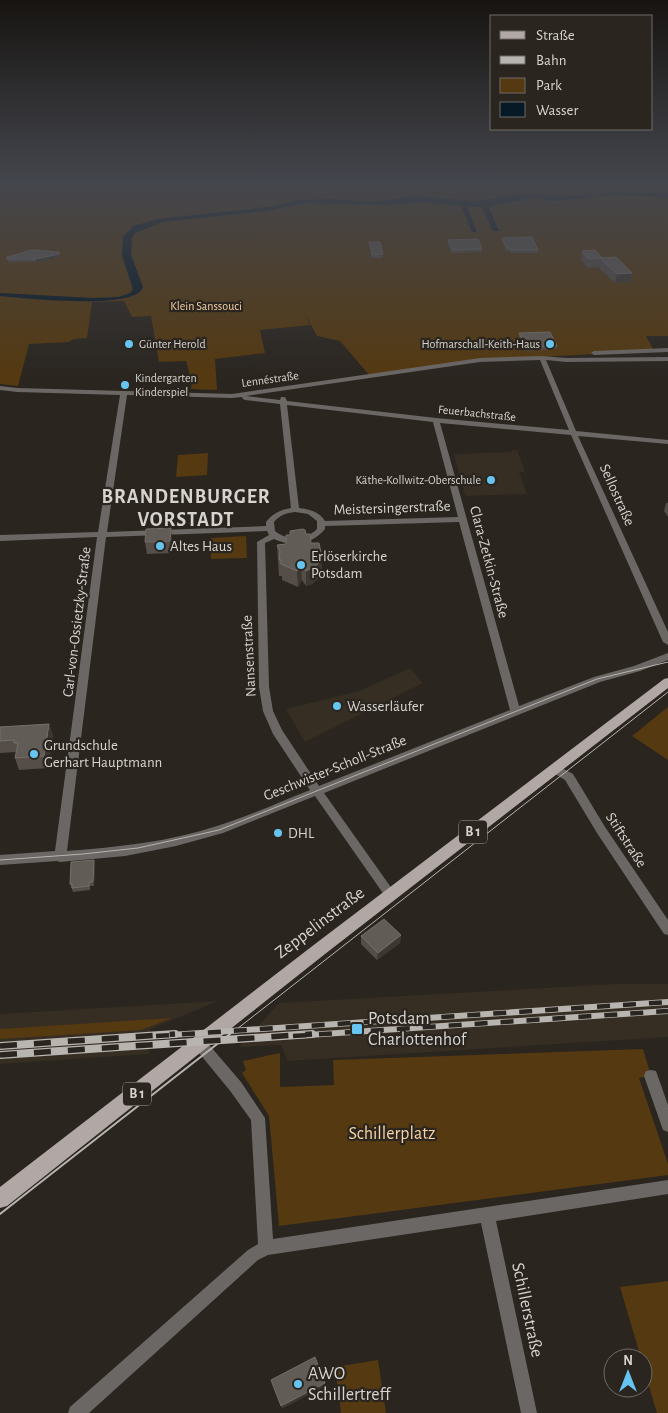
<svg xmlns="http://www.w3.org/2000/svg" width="668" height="1413" viewBox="0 0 668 1413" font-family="'Alegreya Sans',sans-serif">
	<rect width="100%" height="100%" fill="#2a251f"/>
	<path fill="#362d23" d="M 512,450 L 517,450 L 525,472 L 519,472 L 527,494 L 465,496 L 454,454 L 512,452 Z
		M 410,668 L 423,683 L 305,742 L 286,709 L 359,691 Z
		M 615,984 L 668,984 L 668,1037 L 288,1061 L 281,1045 L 239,1047 L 279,1003 Z
		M 218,1001 L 151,1029 L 149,1054 L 0,1064 L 0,1014 Z"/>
	<path fill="#553910" d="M 0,181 L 668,181 L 668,336 L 646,336 L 654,351 L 480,360 L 370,376 L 340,341 L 317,336 L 304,312 L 310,325 L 260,330 L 265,353 L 215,359 L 217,390 L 191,389 L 192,382 L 186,361 L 159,362 L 151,316 L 132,317 L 124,301 L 92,302 L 87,338 L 74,339 L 68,342 L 29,344 L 18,386 L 0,384 Z
		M 208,453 L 207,475 L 176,477 L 178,455 Z
		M 246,536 L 247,558 L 211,559 L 211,538 Z
		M 668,707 L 668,760 L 632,736 Z
		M 172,1018 L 141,1030 L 0,1039 L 0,1029 Z
		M 643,1049 L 651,1076 L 639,1078 L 668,1164 L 668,1175 L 279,1226 L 269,1116 L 242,1073 L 246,1070 L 243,1061 L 280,1053 L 280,1087 L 334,1085 L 333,1060 Z
		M 668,1281 L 668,1413 L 657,1413 L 643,1366 L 643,1358 L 641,1358 L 620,1287 Z
		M 378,1360 L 386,1413 L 341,1413 L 335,1367 Z"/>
	<path fill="#051926" d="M 613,192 L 668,194 L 668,197 L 614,195 L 553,201 L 531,198 L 491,206 L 489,208 L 499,231 L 493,231 L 482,207 L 467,207 L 477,232 L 472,232 L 461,206 L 422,202 L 387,205 L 305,203 L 267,211 L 163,222 L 135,233 L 132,238 L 131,255 L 143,287 C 136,311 23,298 0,296 L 0,293 L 93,298 L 118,297 L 130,293 L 133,289 L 122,256 L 123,237 L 133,226 L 158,219 L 269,207 L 297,200 L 332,199 L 373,202 L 415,196 L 474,201 L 519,194 L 578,196 Z"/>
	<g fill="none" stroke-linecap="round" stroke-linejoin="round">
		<path fill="#6b6765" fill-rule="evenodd" d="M 668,348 L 668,352 L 594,355 L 591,353 L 594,351 Z
			M 542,356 L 566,358 L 668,357 L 668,361 L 566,362 L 546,360 L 576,431 L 668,440 L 668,444 L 578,436 L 668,632 L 668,645 L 663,642 L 571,435 L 440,423 L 519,706 L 594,677 L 634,666 L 668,653 L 668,660 L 640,671 L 600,682 L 324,793 L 395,893 L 397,896 L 395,899 L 391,901 L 387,899 L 315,796 L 223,833 L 176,846 L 125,856 L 60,862 L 57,861 L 0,865 L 0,855 L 55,851 L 97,537 L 0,541 L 0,535 L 98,532 L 120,395 L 17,392 L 0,390 L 0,386 L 17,388 L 232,394 L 480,358 ZM 540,360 L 569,430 L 436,418 L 287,401 L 285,397 L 281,397 L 280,400 L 246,396 L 480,362 ZM 127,395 L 232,398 L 242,397 L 243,399 L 245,400 L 280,404 L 291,508 C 280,510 273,513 266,522 L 266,526 L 107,532 ZM 287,405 L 433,422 L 458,517 L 325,521 C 320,512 309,509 299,508 ZM 295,512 L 308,514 L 317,521 L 317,529 C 305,541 288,541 275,531 L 274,522 C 280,515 286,513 295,512 ZM 459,522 L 510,710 L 319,786 L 282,730 L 273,711 L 269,687 L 265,543 L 274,539 C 292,547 312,545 325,529 L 325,526 ZM 267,531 L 269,535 L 257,542 L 259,687 L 263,711 L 273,734 L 310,790 C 280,802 249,816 217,826 C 169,842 117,847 67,851 L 106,537 Z
			M 556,765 L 573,774 L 605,827 L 668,920 L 668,935 L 664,934 L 597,833 L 565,780 L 552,772 L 551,769 L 552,766 Z
			M 200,1038 L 205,1040 L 241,1082 L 265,1118 L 273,1239 L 668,1180 L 668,1194 L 496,1221 L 537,1413 L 521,1413 L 481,1223 L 268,1255 L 258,1260 L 89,1413 L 68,1413 L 70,1407 L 248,1250 L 258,1244 L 251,1120 L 231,1092 L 195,1048 L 193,1044 L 195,1040 Z
			M 651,1070 L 656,1071 L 668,1105 L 668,1132 L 663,1130 L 644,1076 L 646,1071 Z"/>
		<path fill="#b1a8a5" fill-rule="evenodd" d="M 668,678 L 668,688 L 325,954 L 7,1206 L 0,1208 L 0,1187 L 315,944 L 664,679 Z"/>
		<path stroke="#b8b4b0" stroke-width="1" d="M 0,860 L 83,854 L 138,848 L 219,830 L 597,679 L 668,662
			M 228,1036 L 668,692"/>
		<path stroke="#b8b4b0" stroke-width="2" d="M 0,1214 L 230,1034"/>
		<defs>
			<path id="rail-far1" d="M 156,1036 L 668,1002
				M 293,1036 L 668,1011"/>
			<path id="rail" d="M 0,1046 L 175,1034
				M 0,1055 L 312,1034"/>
		</defs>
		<use href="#rail-far1" stroke="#b8b4b0" stroke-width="6"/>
		<use href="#rail" stroke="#b8b4b0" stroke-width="8"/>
		<use href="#rail-far1" stroke="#2a251f" stroke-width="4.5" stroke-dasharray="13" stroke-linecap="butt"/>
		<use href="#rail" stroke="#2a251f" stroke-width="5.5" stroke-dasharray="17" stroke-linecap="butt"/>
	</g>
	<path fill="#544d48" d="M 502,238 L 538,250 L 538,253 L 510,253 L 509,251 L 506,251 L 502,241 Z
		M 448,240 L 482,249 L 482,252 L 451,253 L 448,243 Z
		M 369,242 L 383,254 L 383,258 L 372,258 L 369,245 Z
		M 582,251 L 602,258 L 632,273 L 630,282 L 615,283 L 598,267 L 588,268 L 581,260 Z
		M 59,252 L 60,257 L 36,262 L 8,262 L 7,257 Z
		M 519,333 L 557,346 L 556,349 L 525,351 L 519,337 Z
		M 666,503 L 668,503 L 668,517 L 664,511 Z
		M 306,534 L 311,543 L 322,573 L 318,574 L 318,579 L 312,584 L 306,586 L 302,580 L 298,587 L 282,580 L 282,576 L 279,576 L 277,545 L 286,544 Z
		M 172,539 L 172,553 L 147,554 L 145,542 Z
		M 49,724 L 53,736 L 48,768 L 19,770 L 15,758 L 16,752 L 0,753 L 0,727 Z
		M 95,864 L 94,886 L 90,886 L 90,890 L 73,892 L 70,884 Z
		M 401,935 L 400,943 L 377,960 L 361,944 L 361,936 Z"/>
	<path fill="#3d3732" d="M 59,254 L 60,257 L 36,262 L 36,259 Z
		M 632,273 L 630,282 L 615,283 L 617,274 Z
		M 171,528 L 172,539 L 172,553 L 170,541 Z
		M 322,557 L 322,573 L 318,574 L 318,579 L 312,584 L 306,586 L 306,571 L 318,558 Z
		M 301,565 L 302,580 L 298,587 L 297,571 Z
		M 49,724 L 53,736 L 48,768 L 44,756 Z
		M 94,860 L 95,864 L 94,886 L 93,882 Z
		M 401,935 L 400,943 L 377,960 L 378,953 Z
		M 325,1383 L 325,1386 L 282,1409 L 281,1406 Z"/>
	<path fill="#625c57" stroke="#746e6a" d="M 532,237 L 538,250 L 511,250 L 510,248 L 507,248 L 502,238 Z
		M 478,239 L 482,249 L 452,250 L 448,240 Z
		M 369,242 L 380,242 L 383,254 L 372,255 Z
		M 32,250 L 59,252 L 59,254 L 36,259 L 7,259 L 7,257 Z
		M 595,250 L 602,258 L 616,257 L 632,273 L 617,274 L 600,258 L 589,259 L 582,251 Z
		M 550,332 L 557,346 L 526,347 L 519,333 Z
		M 171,528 L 170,541 L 145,542 L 146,529 Z
		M 303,529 L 305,530 L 306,534 L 310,534 L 311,543 L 319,543 L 322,557 L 318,558 L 318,564 L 312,568 L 306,571 L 301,565 L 297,571 L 281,564 L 281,560 L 279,560 L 280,551 L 277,545 L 286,544 L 286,535 L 290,535 L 290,531 Z
		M 49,724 L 44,756 L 15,758 L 18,743 L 14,743 L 14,740 L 0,741 L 0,727 Z
		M 94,860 L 93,882 L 89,882 L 89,886 L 72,888 L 72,884 L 70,884 L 71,862 Z
		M 384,919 L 401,935 L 378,953 L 361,936 Z
		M 315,1357 L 325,1383 L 281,1406 L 271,1380 Z"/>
	<linearGradient id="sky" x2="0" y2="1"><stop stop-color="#171411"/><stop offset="0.48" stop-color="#44464d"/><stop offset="1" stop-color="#44464d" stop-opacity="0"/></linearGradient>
	<rect width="668" height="379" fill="url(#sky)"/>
	<g fill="#67c4f0" stroke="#2a251f" stroke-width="2">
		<circle cx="129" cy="344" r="5"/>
		<circle cx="550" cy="344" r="5"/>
		<circle cx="125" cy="385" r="5"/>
		<circle cx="491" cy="480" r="5"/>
		<circle cx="160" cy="546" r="5"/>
		<circle cx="301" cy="565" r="5"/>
		<circle cx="337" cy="706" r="5"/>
		<circle cx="34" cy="754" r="5"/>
		<circle cx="278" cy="833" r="5"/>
		<rect x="351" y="1023" width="12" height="12" rx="2.5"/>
		<circle cx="298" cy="1384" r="5"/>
	</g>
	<g text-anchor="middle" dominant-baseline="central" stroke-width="4.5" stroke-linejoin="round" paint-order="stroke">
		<g font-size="12" fill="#f7d2a3" stroke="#2a251f">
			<text x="206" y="306">Klein Sanssouci</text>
		</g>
		<g font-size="12" fill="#d7d4d0" stroke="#2a251f" text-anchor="start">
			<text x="139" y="344">Günter Herold</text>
			<text x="540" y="344" text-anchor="end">Hofmarschall-Keith-Haus</text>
			<text x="135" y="378">Kindergarten<tspan x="135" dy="14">Kinderspiel</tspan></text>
			<text x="481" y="480" text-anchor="end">Käthe-Kollwitz-Oberschule</text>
		</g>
		<g font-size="12" fill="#d7d4d0" stroke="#2a251f">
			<text transform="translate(270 379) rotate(-8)">Lennéstraße</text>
			<text transform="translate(477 413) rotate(6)">Feuerbachstraße</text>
		</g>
		<g fill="#2a251f" stroke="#a3a09b" stroke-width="1">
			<rect x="459" y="820.5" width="28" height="23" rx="4"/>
			<rect x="123" y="1082.5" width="28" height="23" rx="4"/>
		</g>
		<g font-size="14" font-weight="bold" fill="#d7d4d0">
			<text x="473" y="832">B 1</text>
			<text x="137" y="1094">B 1</text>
		</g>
		<g font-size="15" fill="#d7d4d0" stroke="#2a251f">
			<text transform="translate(617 495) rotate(66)">Sellostraße</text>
			<text transform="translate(392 508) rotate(-2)">Meistersingerstraße</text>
			<text transform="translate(489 562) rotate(75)">Clara-Zetkin-Straße</text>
			<text transform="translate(77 622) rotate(-83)">Carl-von-Ossietzky-Straße</text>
			<text transform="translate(249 656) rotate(-93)">Nansenstraße</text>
			<text transform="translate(335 768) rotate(-22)">Geschwister-Scholl-Straße</text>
			<text transform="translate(626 840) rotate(57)">Stiftstraße</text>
		</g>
		<g font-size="15" fill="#d7d4d0" stroke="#2a251f" text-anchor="start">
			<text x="170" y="546">Altes Haus</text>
			<text x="311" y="556">Erlöserkirche<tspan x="311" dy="17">Potsdam</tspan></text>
			<text x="347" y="706">Wasserläufer</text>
			<text x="44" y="745">Grundschule<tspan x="44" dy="17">Gerhart Hauptmann</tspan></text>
			<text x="288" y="833">DHL</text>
		</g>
		<g font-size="18" fill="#d7d4d0" stroke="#2a251f">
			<text transform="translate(320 923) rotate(-37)">Zeppelinstraße</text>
			<text transform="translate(527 1310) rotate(78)">Schillerstraße</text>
		</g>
		<g font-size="18" fill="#d7d4d0" stroke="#2a251f" text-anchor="start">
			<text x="368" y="1019">Potsdam<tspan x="368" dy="21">Charlottenhof</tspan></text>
			<text x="308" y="1374">AWO<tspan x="308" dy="21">Schillertreff</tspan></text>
		</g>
		<g font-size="18" fill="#f7d2a3" stroke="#2a251f">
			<text x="392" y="1134">Schillerplatz</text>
		</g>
		<g font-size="20" font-weight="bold" letter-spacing="1" fill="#d7d4d0" stroke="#2a251f">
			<text x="186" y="497">BRANDENBURGER<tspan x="186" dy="23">VORSTADT</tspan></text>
		</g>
	</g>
	<rect x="490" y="15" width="162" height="115" fill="#2a251f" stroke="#6f6b66"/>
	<rect x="500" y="31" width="25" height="8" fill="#b1a8a5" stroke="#6f6b66"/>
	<text x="536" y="40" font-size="15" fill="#d7d4d0">Straße</text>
	<rect x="500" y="56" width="25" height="8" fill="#b8b4b0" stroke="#6f6b66"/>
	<text x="536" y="65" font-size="15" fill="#d7d4d0">Bahn</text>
	<rect x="500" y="78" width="25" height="15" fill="#553910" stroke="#6f6b66"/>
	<text x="536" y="90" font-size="15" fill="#d7d4d0">Park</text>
	<rect x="500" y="102" width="25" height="15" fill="#051926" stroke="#6f6b66"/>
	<text x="536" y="115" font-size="15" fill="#d7d4d0">Wasser</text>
	<g transform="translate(628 1373)"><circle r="24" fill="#2a251f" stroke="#6f6b66"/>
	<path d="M0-4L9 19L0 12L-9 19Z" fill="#67c4f0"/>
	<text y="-8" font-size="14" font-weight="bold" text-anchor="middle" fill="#d7d4d0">N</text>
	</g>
</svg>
